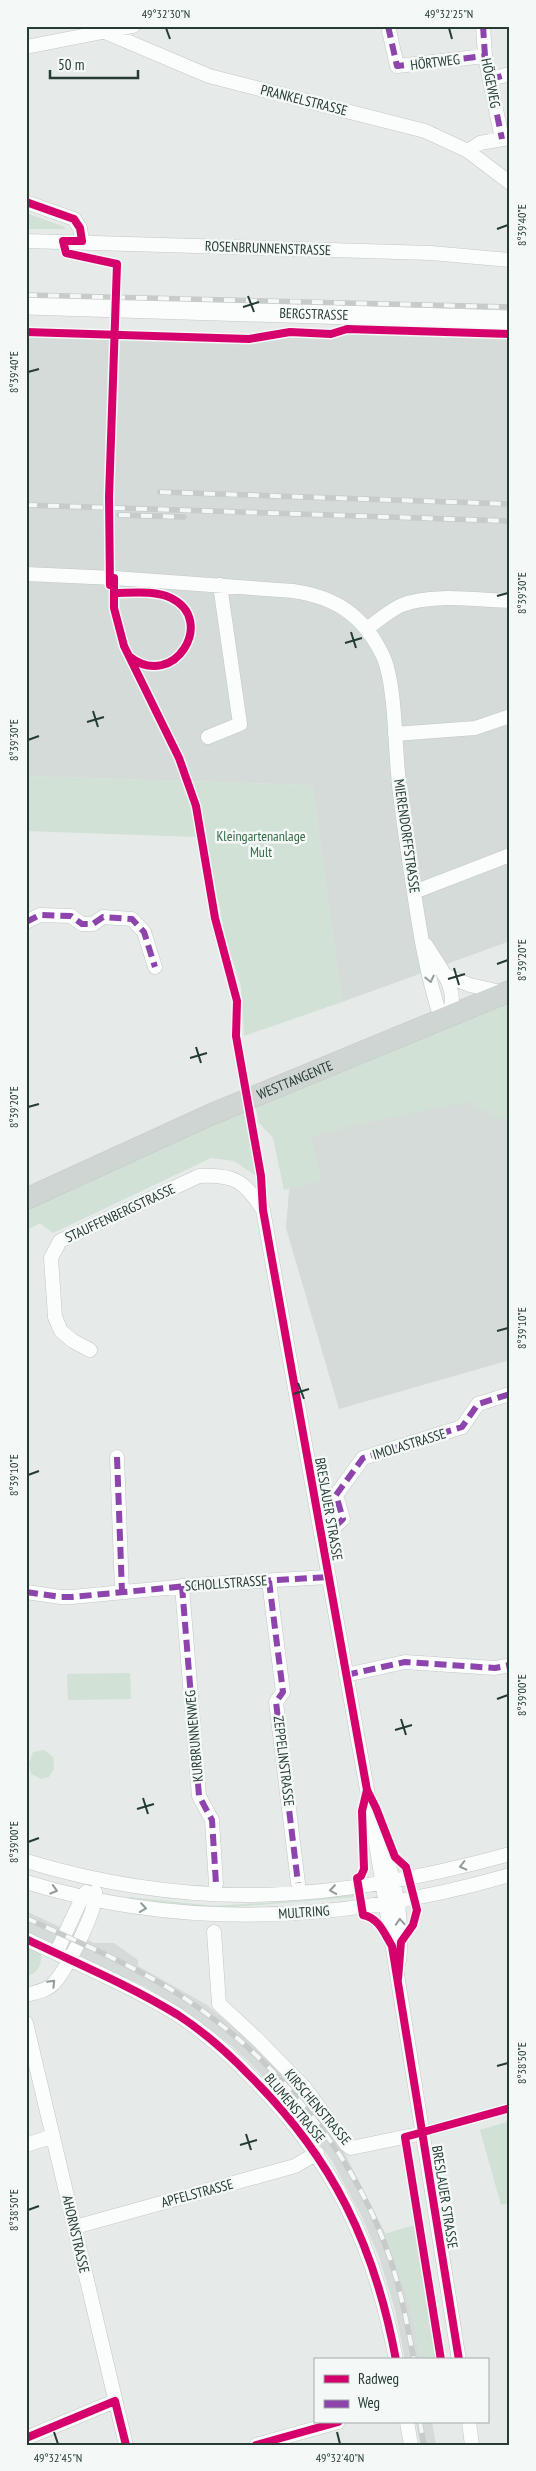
<svg xmlns="http://www.w3.org/2000/svg" width="536" height="2471" viewBox="0 0 536 2471" font-family="'PT Sans Narrow',sans-serif">
	<rect width="100%" height="100%" fill="#e6eae8"/>
	<path fill="#d4dbd8" d="M 345,332 L 510,338 L 510,941 L 342,1002 L 312,785 L 26,776 L 26,334 L 250,340 Z
		M 510,1045 L 510,1360 L 339,1409 L 286,1228 L 293,1142 Z
		M 26,1911 L 94,1943 L 114,1943 L 138,1960 L 138,1966 L 207,2005 L 268,2056 L 313,2107 L 345,2154 L 385,2233 L 411,2306 L 421,2360 L 405,2360 L 395,2310 L 379,2257 L 361,2215 L 332,2161 L 300,2118 L 257,2070 L 233,2047 L 203,2024 L 145,1987 L 26,1932 Z
		M 416,2422 L 432,2422 L 436,2445 L 420,2445 Z"/>
	<path fill="#d1e1d5" d="M 26,213 L 65,227 L 65,229 L 26,229 Z
		M 26,776 L 312,785 L 342,1002 L 244,1036 L 241,986 L 225,937 L 219,903 L 197,837 L 26,831 Z
		M 510,999 L 510,1116 L 501,1119 L 467,1102 L 355,1125 L 311,1138 L 322,1181 L 284,1190 L 273,1138 L 259,1123 L 254,1100 Z
		M 244,1105 L 258,1177 L 234,1161 L 211,1158 L 53,1233 L 40,1223 L 26,1231 L 26,1208 Z
		M 130,1673 L 131,1699 L 68,1700 L 67,1674 Z
		M 44,1750 L 53,1757 L 54,1768 L 49,1777 L 41,1779 L 31,1774 L 29,1764 L 33,1752 Z
		M 354,1893 L 355,1897 L 213,1909 L 129,1901 L 129,1897 L 214,1906 L 306,1900 Z
		M 26,1943 L 41,1950 C 42,1962 40,1973 27,1976 C 31,1965 26,1955 26,1943 Z
		M 510,2121 L 510,2203 L 501,2205 L 480,2130 Z
		M 415,2225 L 437,2360 L 421,2360 L 411,2306 L 384,2234 Z"/>
	<g fill="none" stroke-linecap="round" stroke-linejoin="round">
		<defs>
			<path id="minor" d="M 91,26 L 209,76 L 425,131 L 468,151 L 510,183
				M 388,26 L 397,66 L 485,56
				M 483,26 L 485,56 L 502,139
				M 26,47 L 133,26
				M 490,79 L 510,74
				M 468,151 L 480,143 L 509,138
				M 26,202 L 74,219 L 80,228 L 82,241
				M 26,241 L 431,253 L 510,260
				M 26,574 L 114,578 L 293,591 C 336,597 364,616 383,656 C 395,682 395,743 398,773 C 400,801 405,830 409,859 C 417,912 424,968 441,1018
				M 367,629 C 378,620 389,611 402,605 C 431,593 478,600 510,601
				M 395,734 L 475,728 L 510,716
				M 208,737 L 240,724 L 220,585
				M 414,892 L 510,855
				M 26,922 L 40,915 L 71,916 L 82,924 L 93,924 L 103,917 L 132,919 L 144,932 L 155,967
				M 426,945 C 439,967 461,990 448,1016
				M 444,975 L 470,985 L 505,993
				M 90,1350 L 73,1341 L 61,1331 L 55,1317 L 51,1258 L 60,1241 L 199,1176 C 234,1174 245,1181 263,1210 L 371,1812 L 459,2360
				M 117,1457 L 122,1592
				M 322,1539 L 343,1519 L 336,1495 L 363,1458 L 462,1427 L 478,1404 L 510,1394
				M 269,1581 L 283,1692 L 276,1702 L 298,1883
				M 182,1586 L 199,1796 L 212,1820 L 216,1884
				M 26,1592 L 61,1597 L 72,1597 L 208,1584 L 329,1577
				M 346,1675 L 405,1662 L 495,1668 L 510,1665
				M 379,1835 C 394,1876 404,1917 399,1961
				M 26,1861 C 198,1913 339,1901 510,1854
				M 26,1882 C 185,1931 351,1921 510,1875
				M 214,1932 L 219,2004 L 256,2038 L 304,2087 L 347,2145 L 351,2148 L 423,2133
				M 26,1939 C 78,1964 129,1985 178,2015 C 204,2032 229,2054 250,2076 C 333,2158 375,2246 396,2360
				M 56,1953 C 61,1944 82,1895 86,1892
				M 26,1995 C 36,1992 47,1991 54,1983 C 66,1970 98,1909 95,1892
				M 26,2023 L 126,2445
				M 26,2145 L 53,2136
				M 75,2227 L 295,2166 L 317,2153
				M 407,2422 L 411,2445
				M 469,2422 L 472,2445
				M 26,2438 L 115,2401
				M 256,2445 L 338,2422"/>
			<g id="secondary">
				<path id="s1" d="M 26,305 L 510,320"/>
			</g>
			<g id="primary">
				<path id="s2" d="M 26,1199 L 212,1114 L 510,991"/>
			</g>
		</defs>
		<use href="#minor" stroke="#c3c7c5" stroke-width="15"/>
		<use href="#secondary" stroke="#c1c7c5" stroke-width="20"/>
		<use href="#primary" stroke="#c2c9c7" stroke-width="22"/>
		<use href="#minor" stroke="#fbfcfc" stroke-width="14"/>
		<use href="#secondary" stroke="#fbfcfc" stroke-width="19"/>
		<use href="#primary" stroke="#cfd5d3" stroke-width="21"/>
		<defs>
			<path id="rail" d="M 26,295 L 510,307
				M 160,492 L 510,504
				M 26,505 L 510,521
				M 119,515 L 184,517
				M 26,1918 C 76,1941 128,1963 175,1992 C 269,2052 349,2144 387,2250 C 400,2285 407,2323 414,2360
				M 420,2422 L 424,2445"/>
		</defs>
		<use href="#rail" stroke="#c7cbc9" stroke-width="5.5"/>
		<use href="#rail" stroke="#f4f8f6" stroke-width="4" stroke-dasharray="11" stroke-linecap="butt"/>
		<path stroke="#8e44ad" stroke-width="6" stroke-dasharray="12 6" stroke-linecap="butt" d="M 388,26 L 397,66 L 485,56
			M 483,26 L 485,56 L 502,139
			M 490,79 L 510,74
			M 26,922 L 40,915 L 71,916 L 82,924 L 93,924 L 103,917 L 132,919 L 144,932 L 155,967
			M 117,1457 L 122,1592
			M 322,1539 L 343,1519 L 336,1495 L 363,1458 L 462,1427 L 478,1404 L 510,1394
			M 269,1581 L 283,1692 L 276,1702 L 298,1883
			M 182,1586 L 199,1796 L 212,1820 L 216,1884
			M 26,1592 L 61,1597 L 72,1597 L 208,1584 L 329,1577
			M 346,1675 L 405,1662 L 495,1668 L 510,1665"/>
		<defs>
			<path id="cycleway" d="M 26,202 L 74,219 L 80,228 L 82,241 L 63,241 L 66,253 L 117,264 L 109,497 L 110,585
				M 26,332 L 249,339 L 290,332 L 331,334 L 347,329 L 510,334
				M 114,578 L 114,608 L 124,646 L 179,758 L 196,806 L 215,918 L 237,1001 L 236,1036 L 261,1176 L 263,1210 L 367,1790 L 376,1808 L 395,1857 L 406,1867 L 417,1910 L 413,1925 L 401,1942 L 398,1979
				M 114,593 C 131,593 155,590 171,598 C 217,620 174,691 130,657
				M 367,1790 L 362,1811 L 364,1869 L 361,1876 L 357,1878 L 363,1915 C 379,1918 384,1933 392,1946 L 459,2360
				M 26,1939 C 78,1964 129,1985 178,2015 C 204,2032 229,2054 250,2076 C 333,2158 375,2246 396,2360
				M 441,2360 L 405,2137 L 510,2108
				M 26,2438 L 115,2401 L 126,2445
				M 256,2445 L 338,2422"/>
		</defs>
		<use href="#cycleway" stroke="#f4f8f6" stroke-width="11"/>
		<use href="#cycleway" stroke="#d6006c" stroke-width="8"/>
	</g>
	<defs><path id="oneway-chevron" d="M-2-3.5L2.5 0L-2 3.5" fill="none" stroke-width="1.6" stroke-linecap="round" stroke-linejoin="round" transform="scale(1.25)"/></defs>
	<g stroke="#909c98">
		<use href="#oneway-chevron" transform="translate(430 979) rotate(77)"/>
		<use href="#oneway-chevron" transform="translate(463 1866) rotate(166)"/>
		<use href="#oneway-chevron" transform="translate(54 1890) rotate(16)"/>
		<use href="#oneway-chevron" transform="translate(333 1890) rotate(172)"/>
		<use href="#oneway-chevron" transform="translate(143 1908) rotate(8)"/>
		<use href="#oneway-chevron" transform="translate(400 1922) rotate(-94)"/>
		<use href="#oneway-chevron" transform="translate(52 1983) rotate(-46)"/>
	</g>
	<path fill="none" stroke="#253b34" stroke-width="2" d="M 166,28 L 170,39M 449,28 L 452,39M 497,229 L 508,225M 248,296 L 254,312M 243,307 L 259,302M 28,372 L 39,369M 497,596 L 508,593M 351,632 L 356,648M 345,643 L 362,638M 93,711 L 98,727M 87,722 L 104,717M 28,740 L 39,736M 497,964 L 508,960M 454,968 L 459,985M 448,979 L 465,974M 196,1047 L 201,1063M 190,1058 L 207,1053M 28,1107 L 39,1104M 497,1331 L 508,1328M 298,1383 L 304,1399M 293,1394 L 309,1389M 28,1475 L 39,1471M 497,1699 L 508,1695M 401,1719 L 406,1735M 395,1730 L 412,1725M 143,1798 L 148,1814M 137,1809 L 154,1804M 28,1842 L 39,1838M 497,2066 L 508,2063M 246,2134 L 251,2150M 240,2145 L 257,2140M 28,2210 L 39,2206M 54,2432 L 58,2444M 337,2432 L 340,2444"/>
	<g text-anchor="middle" dominant-baseline="central" stroke-width="5" stroke-linejoin="round" paint-order="stroke">
		<g font-size="14" fill="#253b34" stroke="#f4f8f6">
			<text transform="translate(435 62) rotate(-7)">HÖRTWEG</text>
			<text transform="translate(491 83) rotate(79)">HÖGEWEG</text>
			<text transform="translate(304 100) rotate(14)">PRANKELSTRASSE</text>
			<text transform="translate(268 248) rotate(2)">ROSENBRUNNENSTRASSE</text>
			<text stroke="none"><textPath href="#s1" startOffset="288">BERGSTRASSE</textPath></text>
			<text transform="translate(407 836) rotate(82)">MIERENDORFFSTRASSE</text>
			<text stroke="none"><textPath href="#s2" startOffset="294">WESTTANGENTE</textPath></text>
			<text transform="translate(120 1213) rotate(-25)">STAUFFENBERGSTRASSE</text>
			<text transform="translate(409 1444) rotate(-17)">IMOLASTRASSE</text>
			<text transform="translate(329 1509) rotate(80)">BRESLAUER STRASSE</text>
			<text transform="translate(226 1583) rotate(-4)">SCHOLLSTRASSE</text>
			<text transform="translate(194 1736) rotate(-95)">KURBRUNNENWEG</text>
			<text transform="translate(284 1761) rotate(83)">ZEPPELINSTRASSE</text>
			<text transform="translate(304 1912) rotate(-4)">MULTRING</text>
			<text transform="translate(318 2107) rotate(50)">KIRSCHENSTRASSE</text>
			<text transform="translate(295 2108) rotate(50)">BLUMENSTRASSE</text>
			<text transform="translate(197 2193) rotate(-15)">APFELSTRASSE</text>
			<text transform="translate(445 2197) rotate(81)">BRESLAUER STRASSE</text>
			<text transform="translate(76 2234) rotate(77)">AHORNSTRASSE</text>
		</g>
		<g font-size="14" fill="#346d47" stroke="#f4f8f6">
			<text x="261" y="836">Kleingartenanlage<tspan x="261" dy="16">Mult</tspan></text>
		</g>
	</g>
	<rect width="536" height="2471" fill="none" stroke="#f4f8f6" stroke-width="55"/>
	<rect x="314" y="2358" width="175" height="65" fill="#f4f8f6" stroke="#a1aca8"/>
	<rect x="324" y="2375" width="25" height="8" fill="#d6006c" stroke="#a1aca8"/>
	<text x="358" y="2384" font-size="15" fill="#253b34">Radweg</text>
	<rect x="324" y="2400" width="25" height="8" fill="#8e44ad" stroke="#a1aca8"/>
	<text x="358" y="2408" font-size="15" fill="#253b34">Weg</text>
	<path d="M50 70v8h88v-8" fill="none" stroke="#253b34" stroke-width="2.5"/>
	<text x="58" y="70" font-size="15" fill="#253b34" stroke="#f4f8f6" stroke-width="4" paint-order="stroke">50 m</text>
	<rect x="28" y="28" width="480" height="2416" fill="none" stroke="#253b34" stroke-width="2"/>
	<g font-size="12" text-anchor="middle" fill="#253b34">
		<text x="166" y="18">49°32'30"N</text>
		<text x="449" y="18">49°32'25"N</text>
		<text transform="translate(522 225) rotate(-90)" y="4">8°39'40"E</text>
		<text transform="translate(14 372) rotate(-90)" y="4">8°39'40"E</text>
		<text transform="translate(522 593) rotate(-90)" y="4">8°39'30"E</text>
		<text transform="translate(14 740) rotate(-90)" y="4">8°39'30"E</text>
		<text transform="translate(522 960) rotate(-90)" y="4">8°39'20"E</text>
		<text transform="translate(14 1107) rotate(-90)" y="4">8°39'20"E</text>
		<text transform="translate(522 1328) rotate(-90)" y="4">8°39'10"E</text>
		<text transform="translate(14 1475) rotate(-90)" y="4">8°39'10"E</text>
		<text transform="translate(522 1695) rotate(-90)" y="4">8°39'00"E</text>
		<text transform="translate(14 1842) rotate(-90)" y="4">8°39'00"E</text>
		<text transform="translate(522 2063) rotate(-90)" y="4">8°38'50"E</text>
		<text transform="translate(14 2210) rotate(-90)" y="4">8°38'50"E</text>
		<text x="58" y="2462">49°32'45"N</text>
		<text x="340" y="2462">49°32'40"N</text>
	</g>
</svg>
